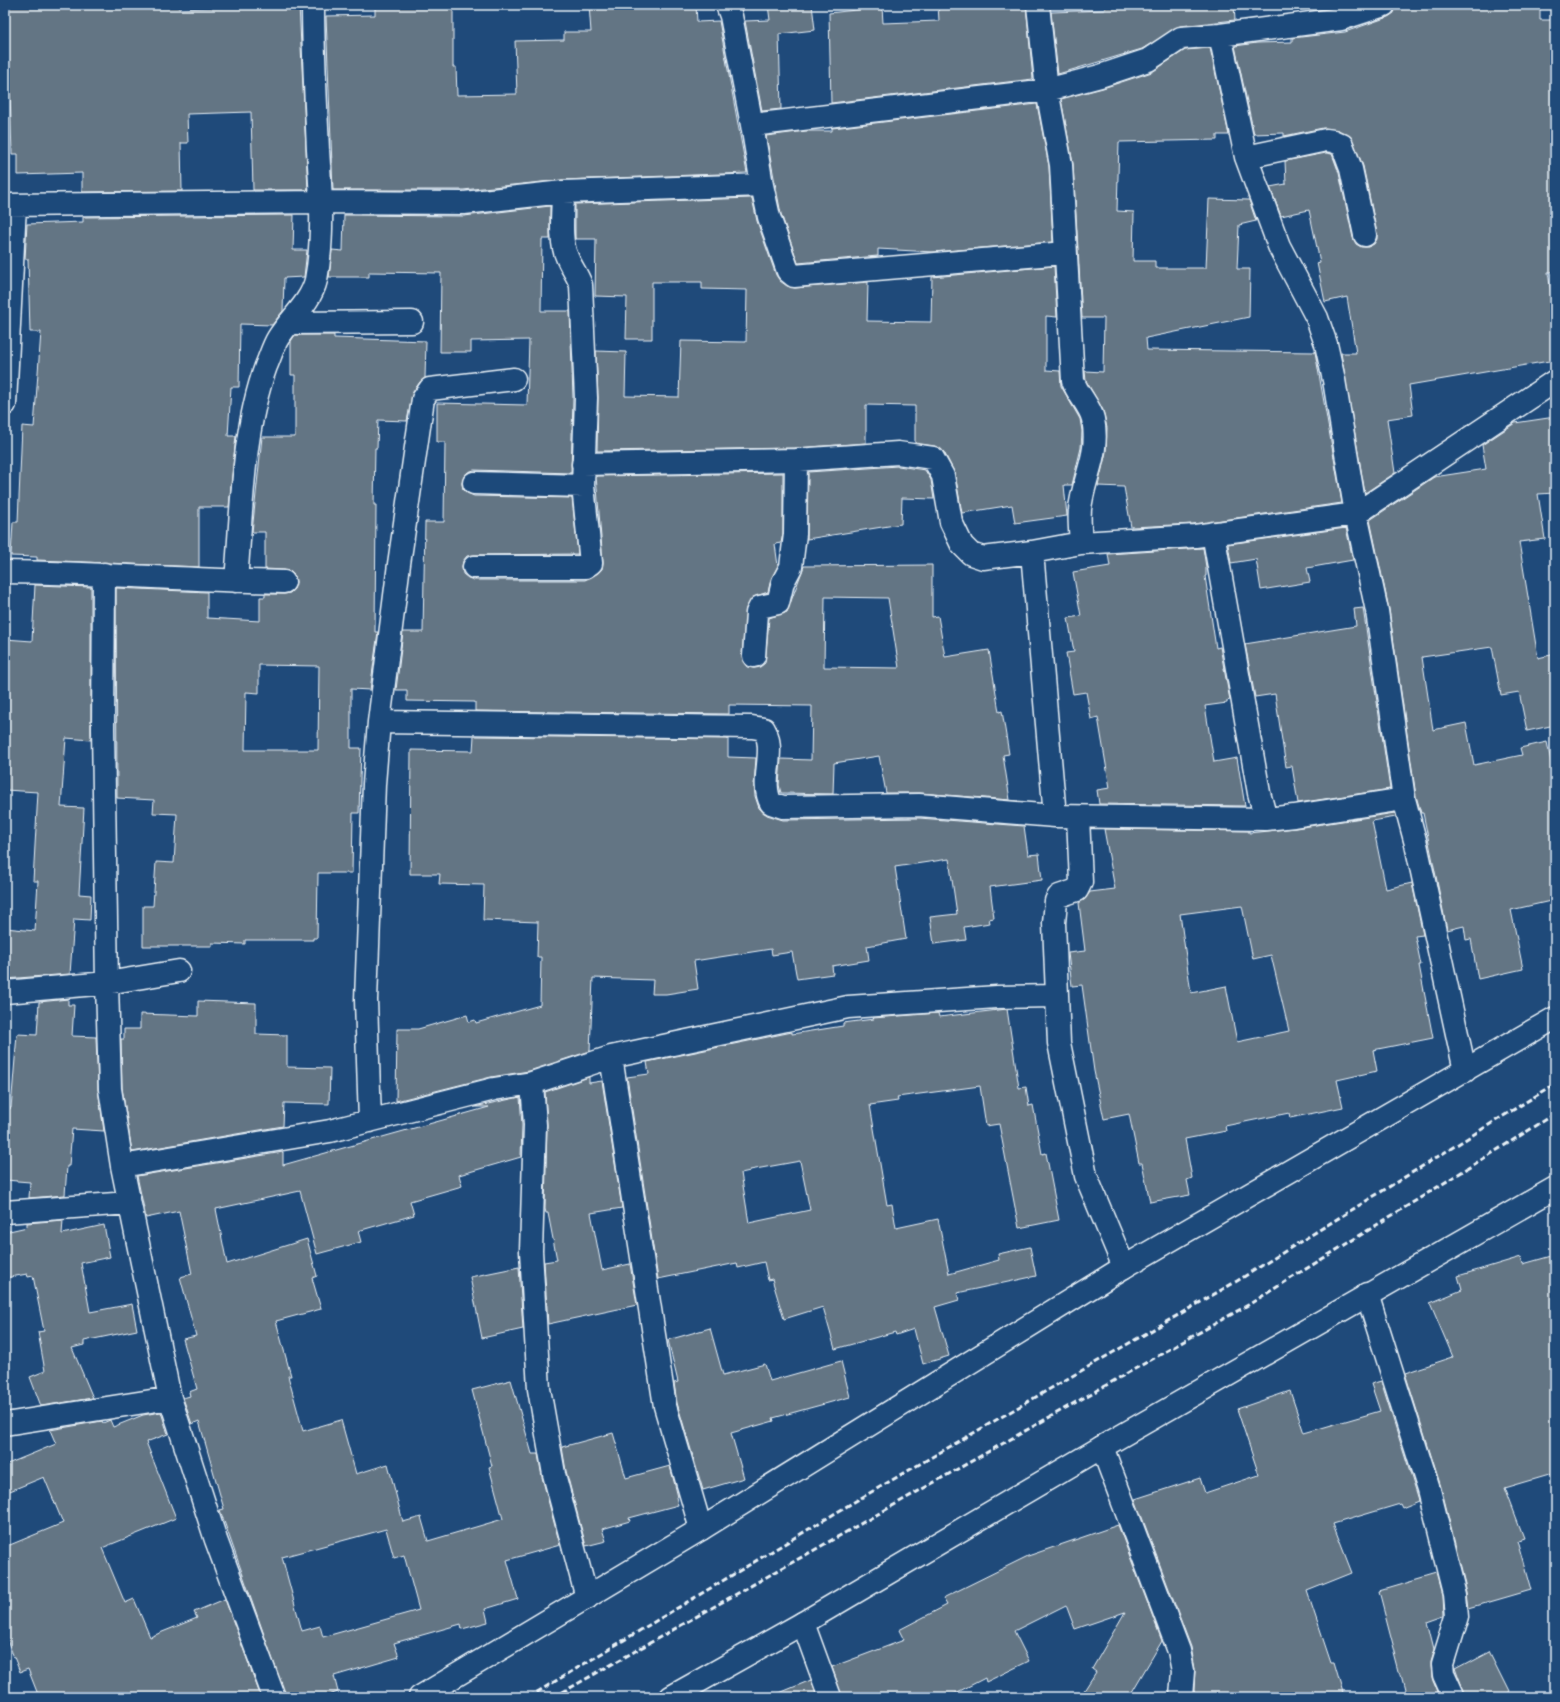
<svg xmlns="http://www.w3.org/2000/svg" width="1560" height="1702" viewBox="0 0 1560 1702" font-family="'Comic Neue',sans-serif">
	<rect width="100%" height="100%" fill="#1f4a7a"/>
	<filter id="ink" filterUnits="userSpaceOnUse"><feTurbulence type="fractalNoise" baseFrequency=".025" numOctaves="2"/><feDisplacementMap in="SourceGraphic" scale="8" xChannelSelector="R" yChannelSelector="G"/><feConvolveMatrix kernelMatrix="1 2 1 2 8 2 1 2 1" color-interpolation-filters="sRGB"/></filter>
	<g filter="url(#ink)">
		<path fill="#647584" stroke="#e8f1f8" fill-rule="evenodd" d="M 5,5 L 179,5 L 179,9 L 299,5 L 308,190 L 253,190 L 251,112 L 187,114 L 188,143 L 181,143 L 182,191 L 82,192 L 82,173 L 18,175 L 18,154 L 12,154 L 9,61 L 5,61 Z
			M 375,5 L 453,5 L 453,67 L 456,67 L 457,95 L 517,94 L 515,41 L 564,40 L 564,32 L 591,32 L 589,5 L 696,5 L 697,22 L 719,21 L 747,173 L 562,180 L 463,190 L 333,190 L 326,16 L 375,15 Z
			M 768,5 L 812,5 L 815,30 L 779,34 L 781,109 L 762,111 L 745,21 L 770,20 Z
			M 938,5 L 970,5 L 970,7 L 1026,5 L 1033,79 L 831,103 L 829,13 L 882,7 L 883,23 L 939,21 Z
			M 1104,5 L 1234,5 L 1235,20 L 1180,26 L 1142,49 L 1058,74 L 1051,12 L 1105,10 Z
			M 1396,5 L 1540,5 L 1540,20 L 1555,20 L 1555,272 L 1548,272 L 1555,318 L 1555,360 L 1409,385 L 1413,415 L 1387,419 L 1395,473 L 1365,493 L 1341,353 L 1356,353 L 1347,297 L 1325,302 L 1317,263 L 1320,262 L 1309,210 L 1281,216 L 1270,187 L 1286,184 L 1285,161 L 1326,153 L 1332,154 L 1339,173 L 1353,238 L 1356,244 L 1361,247 L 1368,247 L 1374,244 L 1377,239 L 1377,233 L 1363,166 L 1351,137 L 1338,130 L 1323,128 L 1284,136 L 1284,133 L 1254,134 L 1235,46 L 1257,43 L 1292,42 L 1292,38 L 1345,32 L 1388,17 L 1394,13 Z
			M 1210,48 L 1229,135 L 1217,135 L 1217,140 L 1119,142 L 1117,211 L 1134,212 L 1133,261 L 1155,261 L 1155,268 L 1206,268 L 1209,199 L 1249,200 L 1256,221 L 1239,225 L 1237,269 L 1250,269 L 1249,317 L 1146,338 L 1147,350 L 1315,352 L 1342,503 L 1194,524 L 1131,527 L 1124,487 L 1098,486 L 1106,452 L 1107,428 L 1103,410 L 1086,381 L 1085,371 L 1103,372 L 1104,318 L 1082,318 L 1073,164 L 1061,99 L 1103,88 L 1152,72 L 1185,50 Z
			M 1037,104 L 1049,166 L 1053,242 L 933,252 L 878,249 L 878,256 L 798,263 L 781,214 L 766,136 L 806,131 L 832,131 L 832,128 Z
			M 752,198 L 757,221 L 776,275 L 780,281 L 787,286 L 795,288 L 868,282 L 867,321 L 931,322 L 932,277 L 1054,266 L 1057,317 L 1046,316 L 1046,370 L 1060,371 L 1061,386 L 1080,419 L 1082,431 L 1081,448 L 1072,485 L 1064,485 L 1067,516 L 1015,523 L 1012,505 L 962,513 L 955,474 L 944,452 L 935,446 L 915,443 L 915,406 L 866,405 L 866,443 L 795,448 L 597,451 L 598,397 L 596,351 L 626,352 L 625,396 L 679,397 L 681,341 L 746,342 L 747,290 L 702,289 L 702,282 L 652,282 L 652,339 L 626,339 L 627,297 L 595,296 L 596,239 L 575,239 L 575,204 Z
			M 550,206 L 550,239 L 542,239 L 541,311 L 570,311 L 573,398 L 571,473 L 474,470 L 468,472 L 464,476 L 462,483 L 463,489 L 467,493 L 474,496 L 572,498 L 578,554 L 474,555 L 467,556 L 463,561 L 462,567 L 463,574 L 468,578 L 474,580 L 585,580 L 598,573 L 602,569 L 603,562 L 596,476 L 783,473 L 783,533 L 781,543 L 775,544 L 778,566 L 771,579 L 768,592 L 753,597 L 746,608 L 742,655 L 743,662 L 747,667 L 754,668 L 760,667 L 765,663 L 769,618 L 787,612 L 804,566 L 932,565 L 932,617 L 938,616 L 945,657 L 989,650 L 999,712 L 1002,711 L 1009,754 L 1003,755 L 1010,800 L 920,793 L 886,793 L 879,756 L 834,763 L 833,794 L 781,793 L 779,785 L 781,759 L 811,760 L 812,706 L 729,705 L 729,714 L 475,711 L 475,702 L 407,701 L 407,690 L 396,690 L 403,632 L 423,632 L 425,522 L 444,522 L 445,442 L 437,442 L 437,403 L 527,405 L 529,340 L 471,341 L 471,352 L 440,352 L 441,273 L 369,272 L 369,277 L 329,277 L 332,250 L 343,251 L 344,215 L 464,216 ZM 825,597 L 888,598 L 899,668 L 824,667 Z
			M 294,215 L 293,250 L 307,250 L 304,277 L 284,278 L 283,311 L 272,325 L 240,324 L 239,387 L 231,387 L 228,436 L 236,436 L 229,507 L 199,507 L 199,567 L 37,560 L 37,557 L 11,556 L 13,522 L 18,522 L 22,426 L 34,427 L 41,332 L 30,332 L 28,259 L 25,259 L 27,224 L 83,222 L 83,217 Z
			M 295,335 L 334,335 L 334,338 L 426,341 L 425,378 L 420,382 L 413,392 L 407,421 L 378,420 L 377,448 L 375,448 L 374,505 L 376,505 L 375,632 L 378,632 L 370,690 L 351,689 L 351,748 L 361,748 L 359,813 L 353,813 L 352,873 L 318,873 L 317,938 L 313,938 L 313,940 L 245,940 L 245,944 L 212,943 L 212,946 L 143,946 L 143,906 L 153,906 L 156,862 L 174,863 L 177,814 L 153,813 L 154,800 L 117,798 L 116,588 L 207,592 L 207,618 L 260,621 L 260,597 L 265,597 L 265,594 L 284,594 L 290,593 L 294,589 L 296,582 L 295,576 L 291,572 L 284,570 L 265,569 L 265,532 L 252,532 L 262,437 L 295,437 L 295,375 L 291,375 L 291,341 ZM 259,665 L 319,666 L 318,750 L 245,750 L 246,692 L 259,693 Z
			M 1555,417 L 1555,493 L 1538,494 L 1545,539 L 1519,542 L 1538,658 L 1555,654 L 1555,725 L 1527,731 L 1519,692 L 1501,695 L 1492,647 L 1422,657 L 1433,730 L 1466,723 L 1474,765 L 1522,755 L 1520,748 L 1547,742 L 1555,781 L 1555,900 L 1511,910 L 1523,969 L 1478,979 L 1471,939 L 1466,940 L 1464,926 L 1447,930 L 1423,813 L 1421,813 L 1416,796 L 1389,609 L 1370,520 L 1434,477 L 1486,469 L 1482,445 L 1515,423 Z
			M 898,466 L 925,470 L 931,480 L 934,499 L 902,498 L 901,524 L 807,539 L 808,472 Z
			M 1346,528 L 1353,560 L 1307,568 L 1310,582 L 1261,590 L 1256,559 L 1231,563 L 1228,544 Z
			M 1203,548 L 1206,567 L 1206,576 L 1205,576 L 1216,648 L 1220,647 L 1230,700 L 1227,701 L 1227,703 L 1205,706 L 1214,762 L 1237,758 L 1245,806 L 1099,804 L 1097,790 L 1110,788 L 1098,717 L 1091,719 L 1086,692 L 1073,694 L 1066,653 L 1074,652 L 1068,618 L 1081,616 L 1073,572 L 1110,566 L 1108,554 Z
			M 35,585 L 91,587 L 91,740 L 66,738 L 61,807 L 84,808 L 79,894 L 91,895 L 90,920 L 74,919 L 70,974 L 5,979 L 5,928 L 35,931 L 38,881 L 33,881 L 38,792 L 5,790 L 5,639 L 32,641 Z
			M 1363,608 L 1390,789 L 1298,803 L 1292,766 L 1286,767 L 1275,694 L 1255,697 L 1245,644 L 1356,626 L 1354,609 Z
			M 474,736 L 728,739 L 728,757 L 756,758 L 754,785 L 755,796 L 759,808 L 767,815 L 783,820 L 919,818 L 1024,826 L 1028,855 L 1039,854 L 1042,880 L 990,887 L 994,918 L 989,919 L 990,923 L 964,927 L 966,940 L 934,944 L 930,917 L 957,914 L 949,859 L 895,867 L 906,939 L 867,946 L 869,960 L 832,966 L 833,974 L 797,979 L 792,952 L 772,955 L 771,949 L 694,961 L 698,989 L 666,994 L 652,994 L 653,980 L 593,978 L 590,1051 L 529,1071 L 491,1077 L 396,1101 L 397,1029 L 418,1029 L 467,1015 L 469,1022 L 475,1020 L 476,1023 L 540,1005 L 541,957 L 537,957 L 538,922 L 483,920 L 484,885 L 439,884 L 440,874 L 410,874 L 411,750 L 473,751 Z
			M 1395,813 L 1396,817 L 1372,821 L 1386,889 L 1412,883 L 1423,935 L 1415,936 L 1421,965 L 1419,965 L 1433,1038 L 1373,1050 L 1377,1071 L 1337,1080 L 1343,1107 L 1290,1118 L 1289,1113 L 1225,1126 L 1226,1131 L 1185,1139 L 1192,1178 L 1187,1180 L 1190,1195 L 1150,1202 L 1142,1163 L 1139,1163 L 1129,1114 L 1104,1119 L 1094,1071 L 1082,985 L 1072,986 L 1068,953 L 1085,951 L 1079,903 L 1085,899 L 1090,892 L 1115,889 L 1104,829 L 1249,831 L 1249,833 L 1296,828 ZM 1242,906 L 1253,959 L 1271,955 L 1289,1031 L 1237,1042 L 1226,986 L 1191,993 L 1180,914 Z
			M 68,999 L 68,1005 L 74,1005 L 72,1036 L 96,1037 L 98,1089 L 104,1131 L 72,1129 L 69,1166 L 67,1166 L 65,1195 L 29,1198 L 30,1182 L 5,1180 L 5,1108 L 11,1108 L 17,1034 L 37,1035 L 39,1002 Z
			M 198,1001 L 256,1003 L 256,1034 L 287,1035 L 287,1067 L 330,1068 L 329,1104 L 284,1103 L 283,1126 L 132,1152 L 122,1088 L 121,1039 L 124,1039 L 124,1029 L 140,1029 L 140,1014 L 198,1016 Z
			M 1007,1009 L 1019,1088 L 1026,1087 L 1029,1106 L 1033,1105 L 1042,1154 L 1046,1153 L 1059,1220 L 1019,1228 L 999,1124 L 986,1126 L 980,1086 L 897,1097 L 898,1101 L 870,1105 L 887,1205 L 892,1204 L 896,1228 L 938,1219 L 949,1274 L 999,1260 L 998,1254 L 1030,1247 L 1036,1276 L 957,1293 L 959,1300 L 935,1307 L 949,1356 L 923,1364 L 914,1329 L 896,1335 L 895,1332 L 835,1349 L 823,1307 L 784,1319 L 772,1279 L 768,1280 L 764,1262 L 738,1268 L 737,1263 L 658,1279 L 627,1077 L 649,1074 L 647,1062 L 792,1032 L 792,1034 L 843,1026 L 843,1023 L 874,1019 L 873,1018 L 938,1013 L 939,1017 ZM 800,1161 L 810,1210 L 749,1223 L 741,1173 L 750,1171 L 750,1170 Z
			M 589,1077 L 589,1083 L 602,1081 L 622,1208 L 591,1213 L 602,1270 L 630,1264 L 637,1305 L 548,1324 L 544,1262 L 557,1260 L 548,1213 L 546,1213 L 545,1209 L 547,1125 L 545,1092 Z
			M 520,1097 L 522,1125 L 521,1157 L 459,1175 L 462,1186 L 410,1201 L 414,1215 L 358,1231 L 361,1242 L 317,1254 L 300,1191 L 216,1209 L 227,1264 L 307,1239 L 317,1276 L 312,1278 L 321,1309 L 276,1321 L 291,1376 L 288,1376 L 303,1431 L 341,1420 L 356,1474 L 388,1464 L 403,1522 L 421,1517 L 428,1541 L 503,1519 L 489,1467 L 492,1466 L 472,1390 L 511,1380 L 532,1454 L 538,1454 L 542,1477 L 560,1545 L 507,1560 L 518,1599 L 485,1609 L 488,1622 L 462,1629 L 461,1624 L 394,1643 L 399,1657 L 334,1676 L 338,1692 L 323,1697 L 286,1697 L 220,1510 L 224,1509 L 199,1421 L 192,1424 L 183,1398 L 190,1396 L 189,1392 L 197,1389 L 183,1339 L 196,1336 L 180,1277 L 192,1274 L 179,1211 L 146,1218 L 137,1176 L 283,1152 L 283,1165 L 489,1107 L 474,1107 ZM 386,1529 L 394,1558 L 404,1555 L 419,1610 L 323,1637 L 320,1626 L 302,1631 L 282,1557 Z
			M 63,1220 L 62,1234 L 104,1225 L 110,1257 L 81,1263 L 90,1312 L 132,1304 L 137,1330 L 84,1341 L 84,1345 L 72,1348 L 93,1398 L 41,1406 L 30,1377 L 45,1371 L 38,1332 L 44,1331 L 33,1276 L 28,1277 L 27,1274 L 5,1278 L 5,1232 L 27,1227 L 27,1223 Z
			M 1555,1255 L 1555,1473 L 1504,1488 L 1523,1538 L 1517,1540 L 1531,1590 L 1469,1608 L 1467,1591 L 1441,1487 L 1405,1373 L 1453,1357 L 1430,1303 L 1462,1290 L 1458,1276 L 1521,1257 L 1523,1264 Z
			M 519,1267 L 523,1329 L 482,1338 L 470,1277 Z
			M 710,1328 L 723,1375 L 765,1364 L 770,1381 L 841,1361 L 850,1397 L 773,1418 L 774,1421 L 731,1433 L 744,1478 L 703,1490 L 677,1403 L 674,1383 L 678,1382 L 668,1340 Z
			M 1381,1381 L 1419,1501 L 1402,1508 L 1400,1504 L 1333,1524 L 1352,1573 L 1307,1591 L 1331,1663 L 1334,1663 L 1344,1697 L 1196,1697 L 1194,1690 L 1195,1669 L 1191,1647 L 1135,1499 L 1200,1478 L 1205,1493 L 1259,1475 L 1237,1409 L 1290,1391 L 1304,1433 L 1380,1411 L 1371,1384 Z
			M 161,1412 L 168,1434 L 146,1442 L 176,1518 L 102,1548 L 125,1603 L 134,1599 L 150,1637 L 197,1618 L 194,1612 L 225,1599 L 261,1697 L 39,1697 L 28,1669 L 20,1672 L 5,1635 L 5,1547 L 63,1523 L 44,1477 L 5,1493 L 5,1465 L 56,1444 L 50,1430 L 102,1421 L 103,1423 L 110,1420 L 113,1427 L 143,1415 Z
			M 613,1433 L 626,1478 L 670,1466 L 678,1497 L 676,1497 L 678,1505 L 629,1518 L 630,1521 L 602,1529 L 606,1541 L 586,1546 L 566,1471 L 562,1447 Z
			M 1118,1525 L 1162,1641 L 1129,1697 L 1080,1697 L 1096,1672 L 1092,1669 L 1125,1612 L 1075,1629 L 1066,1605 L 1014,1631 L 1029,1661 L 986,1682 L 985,1678 L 948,1697 L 842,1697 L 832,1667 L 904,1640 L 899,1630 L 947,1605 L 943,1598 L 1028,1556 Z
			M 1437,1574 L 1443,1596 L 1444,1615 L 1427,1621 L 1434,1649 L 1430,1662 L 1431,1676 L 1439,1697 L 1400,1697 L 1406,1694 L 1379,1591 Z
			M 1489,1651 L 1512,1697 L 1465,1697 L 1455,1669 Z
			M 811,1680 L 817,1697 L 772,1697 L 772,1696 Z"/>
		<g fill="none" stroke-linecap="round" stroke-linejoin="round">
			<defs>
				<path id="minor" d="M 727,5 L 731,16 L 752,125 L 762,185
					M 1038,5 L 1047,90 L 1061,165 L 1073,381 C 1078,395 1090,406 1093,419 C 1099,450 1088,468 1082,497 C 1078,513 1080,527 1081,543
					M 1220,35 L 1246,157 L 1279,246 L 1317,318 L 1326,344 L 1334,380 L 1356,514 L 1377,611 L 1404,799 L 1416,844 L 1465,1071
					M 752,125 L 1047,90 L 1100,76 L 1148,60 L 1181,38 L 1220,35 L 1341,19 L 1384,5
					M 1246,157 L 1326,140 L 1333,141 L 1342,145 L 1351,169 L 1365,235
					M 5,205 L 321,202 L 464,203 L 563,192 L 762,185 L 769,217 L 788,271 L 794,276 L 1065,253
					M 289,323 L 412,322
					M 514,379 L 430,389 L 423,399 L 399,564 L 379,722 L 752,727 L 764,729 C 777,751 759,781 771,803 L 783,807 L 919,805 L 1055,816 L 1266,819
					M 5,404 L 15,205
					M 583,464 L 796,460 L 898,453 L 933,458 L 943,476 L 951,522 L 962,545 L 971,554 L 983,558 L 1032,552 L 1081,543 L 1195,536 L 1356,514 L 1555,381
					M 474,483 L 583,486
					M 1213,533 L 1259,793 L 1266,819 L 1294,816 L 1404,799
					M 1032,552 L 1055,816
					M 474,567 L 585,567 L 591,563 L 583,486 L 586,398 L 581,285 C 577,274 571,267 567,257 C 559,241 563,210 563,192
					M 5,572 C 99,573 191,580 284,582
					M 104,574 L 103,729 L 107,983 L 110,1089 L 122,1166 L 170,1398 L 216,1540 L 274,1697
					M 236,581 C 242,511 242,432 266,366 C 270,357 273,346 278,338 C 290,319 311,302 316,280 C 324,238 321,193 318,150 C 316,102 313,54 313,5
					M 754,656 L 757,613 L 760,607 L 778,603 L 783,582 L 791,567 L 795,534 L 796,460
					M 1078,817 L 1081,882 L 1077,890 L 1059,896 L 1056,901 L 1054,923 L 1059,1043 L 1086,1176 L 1124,1267
					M 5,992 L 107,983 L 179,971
					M 611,1057 L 665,1406 L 701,1529
					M 532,1083 L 611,1057 L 848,1007 L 997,997 L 1056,996
					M 370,1121 L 366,1000 L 374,784 L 379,722
					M 122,1166 L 330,1131 L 494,1089 L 532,1083 L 535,1125 L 531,1251 L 539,1389 L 554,1474 L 587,1598
					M 5,1212 L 129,1203
					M 1367,1294 L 1429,1490 L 1455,1594 L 1457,1616 L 1442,1665 L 1443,1675 L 1453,1697
					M 5,1424 L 170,1398
					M 1102,1447 L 1179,1651 L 1183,1671 L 1181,1697
					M 803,1623 L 830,1697"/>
				<path id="secondary" d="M 420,1697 L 701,1529 L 1124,1267 L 1555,1018
					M 671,1697 L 803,1623 L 1102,1447 L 1555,1188"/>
			</defs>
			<use href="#minor" stroke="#e8f1f8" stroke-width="25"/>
			<use href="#secondary" stroke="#e8f1f8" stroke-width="25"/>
			<use href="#minor" stroke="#1f4a7a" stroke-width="22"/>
			<use href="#secondary" stroke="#1f4a7a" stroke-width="22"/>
			<path stroke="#e8f1f8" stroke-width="3" stroke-dasharray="6 3" stroke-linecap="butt" d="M 529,1697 L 854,1502 L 1237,1281 L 1555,1084
				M 554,1697 L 1248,1305 L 1555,1114"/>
		</g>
	</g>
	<rect width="1560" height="1702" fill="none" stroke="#1f4a7a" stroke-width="20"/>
	<rect x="10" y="10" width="1540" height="1682" fill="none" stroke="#e8f1f8" stroke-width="1.5" filter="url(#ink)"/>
</svg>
